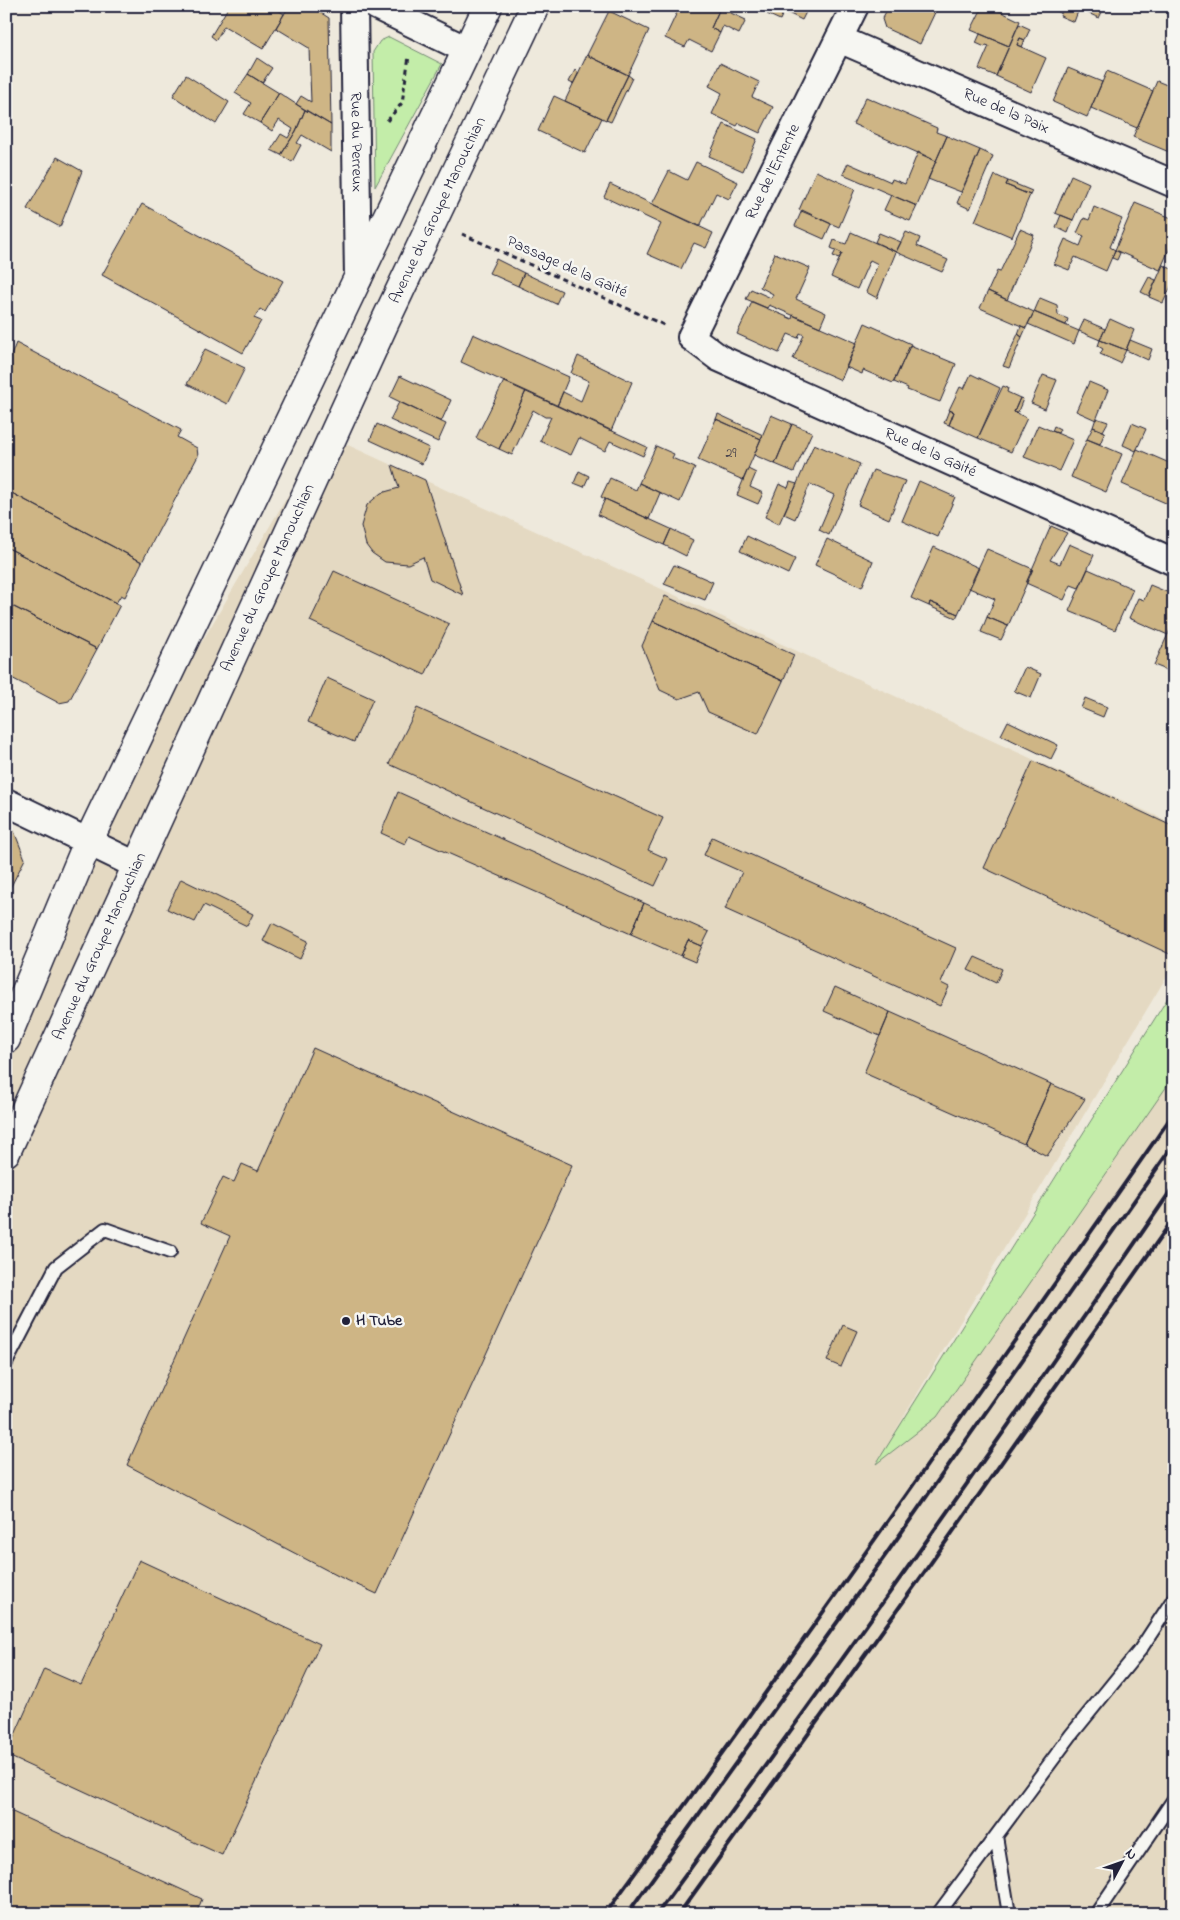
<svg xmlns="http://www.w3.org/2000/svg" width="1180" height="1920" viewBox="0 0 1180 1920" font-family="'Indie Flower',sans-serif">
	<rect width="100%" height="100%" fill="#eee9dc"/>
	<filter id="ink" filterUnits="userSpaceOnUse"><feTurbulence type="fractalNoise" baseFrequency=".02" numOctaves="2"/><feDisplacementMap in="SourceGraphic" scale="10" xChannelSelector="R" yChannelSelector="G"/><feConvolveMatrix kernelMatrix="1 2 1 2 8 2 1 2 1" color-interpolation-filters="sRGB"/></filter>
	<g filter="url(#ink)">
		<path fill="#e4d9c2" d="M 324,434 L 1174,824 L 1174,964 L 891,1438 L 1174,990 L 1174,1914 L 6,1914 L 6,1039 L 110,798 Z"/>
		<path fill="#c3eda9" stroke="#728872" d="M 389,37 L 442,64 L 375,187 L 373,52 L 380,41 Z
			M 1174,988 L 1174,1076 L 937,1417 L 876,1464 Z"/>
		<path fill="#ceb585" stroke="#22223b" d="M 229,6 L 272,6 L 284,14 L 263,49 L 224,26 L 216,40 L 211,36 Z
			M 289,6 L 310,6 L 329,18 L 331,125 L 296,104 L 301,96 L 311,102 L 309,48 L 276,28 Z
			M 680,6 L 720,8 L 711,28 L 720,33 L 711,51 L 689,40 L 685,47 L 665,38 Z
			M 770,6 L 809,6 L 802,20 L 784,11 L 780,20 L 767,14 Z
			M 889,6 L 938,6 L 920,44 L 885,28 L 882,19 Z
			M 983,6 L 989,6 L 1020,21 L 1009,46 L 971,30 Z
			M 1052,6 L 1064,6 L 1061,13 L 1051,8 Z
			M 1064,6 L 1080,6 L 1074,22 L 1060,16 Z
			M 1080,6 L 1105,6 L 1099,18 L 1079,9 Z
			M 720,8 L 746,20 L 739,34 L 723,26 L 720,33 L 711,28 Z
			M 609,11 L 649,30 L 628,75 L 587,55 Z
			M 1019,24 L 1030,29 L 1025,40 L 1020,38 L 1017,45 L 1046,58 L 1031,92 L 996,76 Z
			M 980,34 L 1009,46 L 996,76 L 979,69 L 989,46 L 986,45 L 985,47 L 976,43 Z
			M 1020,38 L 1025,40 L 1022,47 L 1017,45 Z
			M 587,55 L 628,75 L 606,120 L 565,101 Z
			M 257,58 L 272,68 L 262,83 L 248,74 Z
			M 720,63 L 759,82 L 752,97 L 773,107 L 760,133 L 739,123 L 737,126 L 712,114 L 722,93 L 709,86 Z
			M 1068,68 L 1102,82 L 1087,117 L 1053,102 Z
			M 575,70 L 579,73 L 573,84 L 569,82 Z
			M 1107,71 L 1153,91 L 1137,128 L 1091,108 Z
			M 248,74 L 279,93 L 260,123 L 244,114 L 251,103 L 235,93 Z
			M 186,75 L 229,102 L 216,124 L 173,96 Z
			M 628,75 L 632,78 L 611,122 L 606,120 Z
			M 1157,81 L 1174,88 L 1174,154 L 1133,137 Z
			M 279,93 L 305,110 L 296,131 L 281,155 L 271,150 L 281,134 L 288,138 L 293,129 L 279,120 L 272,131 L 260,123 Z
			M 554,96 L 602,118 L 585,153 L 538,131 Z
			M 866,97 L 937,128 L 936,132 L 947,136 L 936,161 L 853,124 Z
			M 305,110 L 331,125 L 331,152 L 302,135 L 297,143 L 301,145 L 292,162 L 281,155 L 296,131 Z
			M 724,124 L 757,139 L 743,171 L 709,156 Z
			M 947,136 L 980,150 L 961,192 L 928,179 Z
			M 980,150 L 993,156 L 970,209 L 957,203 Z
			M 918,152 L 936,161 L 917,206 L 843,174 L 848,163 L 891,182 L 892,179 L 905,184 Z
			M 57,157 L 82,171 L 60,227 L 27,209 Z
			M 696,162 L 738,182 L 729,199 L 716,193 L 700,226 L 652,204 L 669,171 L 687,180 Z
			M 816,171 L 855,189 L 839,227 L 799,210 Z
			M 995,175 L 1008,181 L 1006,185 L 1030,195 L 1012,237 L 975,221 Z
			M 1071,175 L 1089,183 L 1073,220 L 1055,213 Z
			M 1008,181 L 1032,191 L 1030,195 L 1006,185 Z
			M 610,184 L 713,233 L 706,248 L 694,243 L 681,269 L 647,254 L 661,224 L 604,197 Z
			M 891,195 L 917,206 L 910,221 L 884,210 Z
			M 1135,203 L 1174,219 L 1174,239 L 1160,270 L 1115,250 Z
			M 142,204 L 283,281 L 265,312 L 260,309 L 254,318 L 261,321 L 243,353 L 102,275 Z
			M 1094,207 L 1122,219 L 1110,247 L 1115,250 L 1106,271 L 1075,257 L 1069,270 L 1054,264 L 1065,239 L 1080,246 L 1084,236 L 1077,233 L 1084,218 L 1089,220 Z
			M 802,210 L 831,224 L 824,239 L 795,226 Z
			M 1061,215 L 1073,220 L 1068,233 L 1056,227 Z
			M 1020,229 L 1034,235 L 1007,300 L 988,291 L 997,271 L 1000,272 Z
			M 851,232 L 896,252 L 877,298 L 866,292 L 878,264 L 870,260 L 857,289 L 831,277 L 842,253 L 831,248 L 834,240 L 846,244 Z
			M 906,232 L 920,238 L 917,246 L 948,260 L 942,272 L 896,252 Z
			M 879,233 L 901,242 L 896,252 L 875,242 Z
			M 836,250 L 842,253 L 839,258 L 833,256 Z
			M 1115,250 L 1120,253 L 1117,260 L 1112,258 Z
			M 775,253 L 810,268 L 796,299 L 826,313 L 820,327 L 769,305 L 767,308 L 746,299 L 751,289 L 771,298 L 773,294 L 760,287 Z
			M 496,259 L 524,273 L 518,286 L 489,273 Z
			M 1163,265 L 1174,270 L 1174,280 L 1163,303 L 1149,297 Z
			M 524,273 L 562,291 L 556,304 L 518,286 Z
			M 1149,277 L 1156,280 L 1149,296 L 1141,292 Z
			M 988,291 L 1034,312 L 1026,328 L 980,308 Z
			M 1040,298 L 1057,305 L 1058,315 L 1068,319 L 1066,325 L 1034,312 Z
			M 752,302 L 792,319 L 793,315 L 857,343 L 841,380 L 793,359 L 804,335 L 800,333 L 798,338 L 788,334 L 779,353 L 737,334 Z
			M 1034,312 L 1079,331 L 1074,344 L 1028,324 Z
			M 1110,319 L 1134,330 L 1126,350 L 1100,340 Z
			M 1084,320 L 1105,329 L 1100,340 L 1079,331 Z
			M 865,323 L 911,344 L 893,383 L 863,370 L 862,374 L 846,367 Z
			M 1021,326 L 1026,328 L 1022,337 L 1018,334 Z
			M 473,334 L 569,377 L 557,406 L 461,362 Z
			M 1018,334 L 1022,337 L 1009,368 L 1003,366 Z
			M 1100,340 L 1126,350 L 1120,363 L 1100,354 L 1103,349 L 1098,346 Z
			M 1130,340 L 1152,349 L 1148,360 L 1126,350 Z
			M 16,343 L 181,430 L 177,437 L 197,448 L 198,456 L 142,562 L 6,490 L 6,368 Z
			M 910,345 L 956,364 L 940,402 L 907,390 L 908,388 L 894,382 Z
			M 205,349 L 245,368 L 227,404 L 187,384 Z
			M 578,356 L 632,382 L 611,431 L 557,406 L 563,392 L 581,401 L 589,381 L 571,373 Z
			M 971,374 L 1000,388 L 978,438 L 949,425 L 954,412 L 949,410 L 960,387 L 964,389 Z
			M 1043,375 L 1057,380 L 1045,409 L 1031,403 Z
			M 400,376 L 451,400 L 441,422 L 390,397 Z
			M 504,381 L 526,391 L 499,449 L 476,438 Z
			M 1089,382 L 1108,390 L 1096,420 L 1076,411 Z
			M 1003,386 L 1008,388 L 1007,392 L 1020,398 L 1014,412 L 1027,418 L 1011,452 L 978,438 Z
			M 526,391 L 647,447 L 643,456 L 610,441 L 605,451 L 579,438 L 571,455 L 540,441 L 551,417 L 545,417 L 533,410 L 512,455 L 499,449 Z
			M 1020,398 L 1023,399 L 1017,414 L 1014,412 Z
			M 399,402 L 446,424 L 438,442 L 390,420 Z
			M 949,410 L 954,412 L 949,425 L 944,423 Z
			M 718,414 L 763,435 L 761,439 L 716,419 Z
			M 771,415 L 792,424 L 775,464 L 754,455 Z
			M 1096,418 L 1108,422 L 1103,431 L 1093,427 Z
			M 716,419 L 761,439 L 743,480 L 698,460 Z
			M 1132,423 L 1146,429 L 1136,451 L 1123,445 Z
			M 377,424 L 429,448 L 422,464 L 370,440 Z
			M 792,424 L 812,432 L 794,472 L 775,464 Z
			M 1038,425 L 1073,440 L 1059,471 L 1024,457 Z
			M 1054,426 L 1060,429 L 1058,433 L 1052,431 Z
			M 1093,427 L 1105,432 L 1100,444 L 1087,439 Z
			M 1087,439 L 1122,454 L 1106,492 L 1071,477 Z
			M 814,444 L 860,464 L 829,535 L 819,530 L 834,495 L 810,484 L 795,519 L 784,514 Z
			M 656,446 L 674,454 L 672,458 L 695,468 L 680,502 L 639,483 Z
			M 1137,449 L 1174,465 L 1174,490 L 1168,504 L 1122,484 Z
			M 392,465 L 425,480 L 463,595 L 430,579 L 423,557 L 408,564 L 385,562 L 372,553 L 366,545 L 361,526 L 367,505 L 381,493 L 399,488 Z
			M 748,469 L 756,473 L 750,487 L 763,493 L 758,504 L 737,495 Z
			M 873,470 L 905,481 L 889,519 L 858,505 Z
			M 579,471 L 589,476 L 584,487 L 574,483 Z
			M 610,478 L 636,490 L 639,483 L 660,493 L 649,519 L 601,497 Z
			M 919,481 L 955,497 L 938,537 L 902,521 Z
			M 790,482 L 797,484 L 779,524 L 765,517 L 779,484 L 788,488 Z
			M 6,490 L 142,562 L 125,597 L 121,595 L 116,603 L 6,547 Z
			M 605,499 L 671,529 L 664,545 L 598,515 Z
			M 1051,526 L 1067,533 L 1050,560 L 1060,564 L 1069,544 L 1094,555 L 1079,588 L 1071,585 L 1064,600 L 1026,583 Z
			M 671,529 L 693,540 L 686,556 L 664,545 Z
			M 747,536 L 795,559 L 788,574 L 740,551 Z
			M 827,539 L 873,561 L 862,587 L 815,565 Z
			M 6,547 L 120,605 L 97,649 L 6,603 Z
			M 934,547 L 979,568 L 958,614 L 930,602 L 929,606 L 911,598 Z
			M 987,549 L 1033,569 L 1008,626 L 987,617 L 995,599 L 969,588 Z
			M 674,565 L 713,582 L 705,600 L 664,584 Z
			M 1088,569 L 1133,589 L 1115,630 L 1069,611 Z
			M 334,571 L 449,624 L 425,675 L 310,621 Z
			M 1150,585 L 1174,595 L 1174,621 L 1168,635 L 1129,618 L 1138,598 L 1144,600 Z
			M 665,596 L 794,655 L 783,681 L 653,621 Z
			M 930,602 L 958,614 L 956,618 L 929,606 Z
			M 6,603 L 97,649 L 69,701 L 59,703 L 6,675 Z
			M 987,617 L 1008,626 L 1001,640 L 981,632 Z
			M 653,621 L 783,681 L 758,734 L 708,712 L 699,692 L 679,699 L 660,690 L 642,646 Z
			M 1174,621 L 1174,673 L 1154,665 Z
			M 1025,667 L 1041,674 L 1031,698 L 1014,691 Z
			M 327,678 L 373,699 L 354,742 L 308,722 Z
			M 1085,698 L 1107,707 L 1103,717 L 1081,708 Z
			M 417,708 L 663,818 L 648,850 L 668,859 L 655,886 L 389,764 Z
			M 1008,721 L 1058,745 L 1051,759 L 1001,735 Z
			M 1033,761 L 1174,827 L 1174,956 L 984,868 Z
			M 398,792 L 644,903 L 631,934 L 409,836 L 405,844 L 381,833 Z
			M 6,827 L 14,831 L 25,859 L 6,896 Z
			M 712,837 L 956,948 L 941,983 L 949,987 L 940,1006 L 725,909 L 742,872 L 704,855 Z
			M 181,879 L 253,914 L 247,926 L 204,905 L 195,922 L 167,909 Z
			M 644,903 L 709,932 L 702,946 L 688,940 L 681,956 L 631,934 Z
			M 272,923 L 308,941 L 300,959 L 263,941 Z
			M 688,940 L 702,946 L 695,962 L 681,956 Z
			M 975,957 L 1002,969 L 996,983 L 968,970 Z
			M 835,987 L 890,1012 L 880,1036 L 824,1011 Z
			M 890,1012 L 1051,1084 L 1024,1144 L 864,1073 Z
			M 313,1048 L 572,1165 L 377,1594 L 340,1577 L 127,1465 L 230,1236 L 201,1223 L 223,1177 L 234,1182 L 242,1164 L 258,1171 Z
			M 1051,1084 L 1085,1099 L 1047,1156 L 1024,1144 Z
			M 843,1325 L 857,1331 L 841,1367 L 827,1361 Z
			M 139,1560 L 320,1644 L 222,1855 L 6,1755 L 44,1669 L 81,1685 Z
			M 6,1809 L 202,1899 L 196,1914 L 6,1914 Z"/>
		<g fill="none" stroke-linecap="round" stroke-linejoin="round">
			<defs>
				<path id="service" d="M 6,1363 L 56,1267 L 105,1229 L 170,1252
					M 996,1836 L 1009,1914
					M 938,1914 L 1071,1735 L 1140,1650 L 1174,1598
					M 1096,1914 L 1174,1799"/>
				<g id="minor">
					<path id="s1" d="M 354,6 L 358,279"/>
					<path d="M 376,6 L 467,50"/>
					<path id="s2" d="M 855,6 L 691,337 L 719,358 L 1174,562"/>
					<path id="s3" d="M 839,39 L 1174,184"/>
					<path d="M 6,802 L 136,865"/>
				</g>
				<g id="tertiary">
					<path d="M 6,1039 L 88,842 L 488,6"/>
					<path id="s4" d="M 6,1152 L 384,324 L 535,6"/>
				</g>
			</defs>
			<use href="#service" stroke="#22223b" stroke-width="16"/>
			<use href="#minor" stroke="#22223b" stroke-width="30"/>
			<use href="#tertiary" stroke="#22223b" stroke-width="31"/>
			<path stroke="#22223b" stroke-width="3" stroke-dasharray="5 4" stroke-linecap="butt" d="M 387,121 L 402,103 L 409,56
				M 462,234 L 664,325"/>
			<use href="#service" stroke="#f6f6f2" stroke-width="12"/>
			<use href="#minor" stroke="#f6f6f2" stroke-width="26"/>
			<use href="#tertiary" stroke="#f6f6f2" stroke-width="28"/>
			<path stroke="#22223b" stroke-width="4" d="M 605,1914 C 799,1650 986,1382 1174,1113
				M 627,1914 L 887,1553 L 1174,1144
				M 657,1914 C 833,1674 1006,1432 1174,1186
				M 679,1914 L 921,1577 L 1174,1218"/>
		</g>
	</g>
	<circle fill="#22223b" stroke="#f6f6f2" stroke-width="2" cx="346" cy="1321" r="5"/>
	<g text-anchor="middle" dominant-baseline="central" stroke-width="5" stroke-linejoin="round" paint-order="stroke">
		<g font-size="14" fill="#4d474e">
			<text x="731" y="453">29</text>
		</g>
		<g font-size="16" fill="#22223b" stroke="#f6f6f2">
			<text stroke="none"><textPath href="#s3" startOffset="182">Rue de la Paix</textPath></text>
			<text stroke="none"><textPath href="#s1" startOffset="136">Rue du Perreux</textPath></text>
			<text transform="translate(773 172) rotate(-64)">Rue de l'Entente</text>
			<text stroke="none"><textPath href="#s4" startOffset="1036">Avenue du Groupe Manouchian</textPath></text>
			<text transform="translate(567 267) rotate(24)">Passage de la Gaité</text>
			<text stroke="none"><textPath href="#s2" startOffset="636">Rue de la Gaité</textPath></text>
			<text stroke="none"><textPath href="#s4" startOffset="631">Avenue du Groupe Manouchian</textPath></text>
			<text stroke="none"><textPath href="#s4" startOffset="226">Avenue du Groupe Manouchian</textPath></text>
		</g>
		<g font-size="16" font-weight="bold" fill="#22223b" stroke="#f6f6f2" text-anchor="start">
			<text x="356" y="1321">H Tube</text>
		</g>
	</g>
	<rect width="1180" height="1920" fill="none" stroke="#f6f6f2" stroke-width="25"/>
	<rect x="12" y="12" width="1155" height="1895" fill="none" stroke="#22223b" stroke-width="2" filter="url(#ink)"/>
	<g transform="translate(1122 1862) rotate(49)" stroke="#f6f6f2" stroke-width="4" paint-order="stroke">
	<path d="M0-4L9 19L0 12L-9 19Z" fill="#22223b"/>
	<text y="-8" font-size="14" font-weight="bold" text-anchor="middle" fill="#22223b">N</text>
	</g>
</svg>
